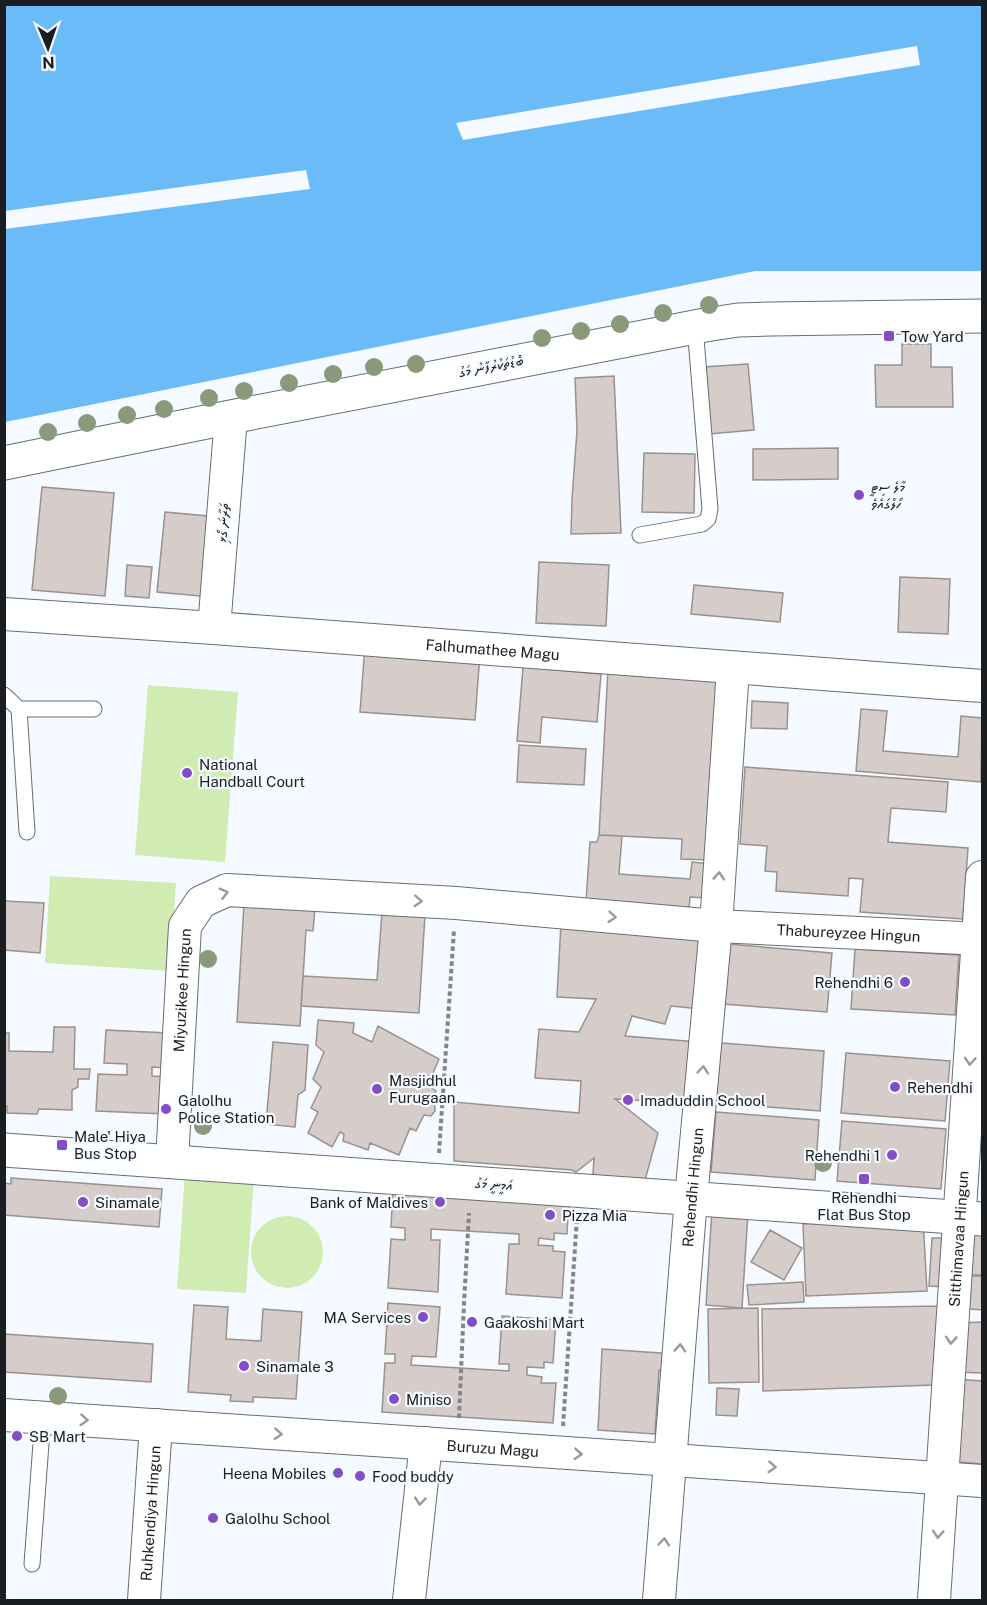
<svg xmlns="http://www.w3.org/2000/svg" width="987" height="1605" viewBox="0 0 987 1605" font-family="'Public Sans','Noto Sans Thaana',sans-serif">
	<rect width="100%" height="100%" fill="#f4faff"/>
	<path fill="#d1ecb3" d="M 148,685 L 238,692 L 225,862 L 135,855 Z
		M 50,876 L 176,883 L 170,971 L 45,963 Z
		M 185,1172 L 254,1177 L 246,1293 L 177,1289 Z
		M251 1252a36 36 0 1 1 72 0a36 36 0 1 1-72 0Z"/>
	<path fill="#6abbf8" d="M 5,5 L 982,5 L 982,271 L 755,271 L 5,422 Z"/>
	<path fill="#f4faff" d="M 917,46 L 920,65 L 463,140 L 456,123 Z
		M 306,170 L 310,189 L 5,229 L 5,211 Z"/>
	<path fill="#d6ccca" stroke="#9a9190" stroke-width="1.5" d="M 902,344 L 931,344 L 931,367 L 952,367 L 953,407 L 876,407 L 875,365 L 902,365 Z
		M 748,364 L 754,430 L 709,434 L 703,367 Z
		M 614,376 L 621,533 L 571,534 L 572,499 L 577,430 L 575,378 Z
		M 838,448 L 838,479 L 753,480 L 753,449 Z
		M 644,453 L 695,454 L 694,513 L 642,512 Z
		M 42,487 L 114,493 L 105,596 L 32,590 Z
		M 165,512 L 219,517 L 211,597 L 157,592 Z
		M 539,562 L 609,565 L 606,626 L 536,623 Z
		M 127,565 L 152,567 L 149,598 L 125,596 Z
		M 900,577 L 950,579 L 948,634 L 898,632 Z
		M 694,585 L 783,593 L 780,622 L 691,614 Z
		M 365,645 L 480,654 L 475,720 L 360,712 Z
		M 523,667 L 601,674 L 597,722 L 542,717 L 540,743 L 517,741 Z
		M 608,670 L 721,676 L 710,860 L 681,859 L 682,839 L 599,835 Z
		M 752,701 L 788,703 L 787,729 L 751,728 Z
		M 861,709 L 887,711 L 883,751 L 958,757 L 961,716 L 982,718 L 981,782 L 856,771 Z
		M 519,745 L 586,749 L 584,785 L 517,782 Z
		M 745,767 L 948,782 L 946,812 L 891,808 L 888,842 L 968,848 L 963,919 L 860,912 L 863,879 L 849,878 L 848,896 L 776,891 L 777,872 L 765,871 L 767,846 L 740,844 Z
		M 599,835 L 622,836 L 619,874 L 690,879 L 692,862 L 710,864 L 707,898 L 690,897 L 689,909 L 586,902 L 590,842 L 597,842 Z
		M 4,901 L 44,903 L 40,953 L 4,950 Z
		M 244,904 L 315,908 L 313,931 L 306,930 L 300,1026 L 237,1022 Z
		M 382,912 L 425,915 L 419,1013 L 301,1006 L 303,976 L 377,980 Z
		M 561,923 L 689,930 L 703,942 L 700,1009 L 671,1006 L 665,1024 L 632,1016 L 625,1036 L 698,1042 L 700,1104 L 615,1099 L 658,1133 L 643,1187 L 593,1174 L 594,1158 L 576,1172 L 572,1170 L 454,1161 L 454,1102 L 579,1113 L 581,1081 L 535,1078 L 539,1029 L 579,1032 L 596,999 L 557,997 Z
		M 728,944 L 832,953 L 827,1012 L 723,1004 Z
		M 855,949 L 959,955 L 955,1015 L 851,1009 Z
		M 318,1020 L 354,1023 L 353,1033 L 372,1042 L 378,1026 L 439,1059 L 428,1085 L 436,1091 L 430,1102 L 435,1106 L 435,1111 L 431,1116 L 424,1115 L 416,1131 L 410,1128 L 399,1155 L 370,1143 L 368,1150 L 343,1141 L 344,1134 L 340,1132 L 332,1147 L 308,1133 L 318,1112 L 311,1108 L 321,1087 L 313,1079 L 324,1052 L 316,1045 Z
		M 54,1027 L 75,1027 L 74,1069 L 90,1069 L 89,1079 L 78,1079 L 78,1087 L 72,1090 L 72,1110 L 39,1109 L 37,1114 L 7,1113 L 7,1106 L 4,1106 L 4,1033 L 9,1033 L 9,1051 L 53,1052 Z
		M 106,1030 L 169,1033 L 168,1068 L 152,1067 L 152,1076 L 167,1077 L 166,1114 L 96,1111 L 98,1074 L 127,1075 L 127,1064 L 104,1063 Z
		M 273,1042 L 308,1045 L 305,1090 L 298,1095 L 295,1127 L 266,1124 Z
		M 721,1043 L 824,1051 L 820,1111 L 716,1103 Z
		M 846,1053 L 950,1061 L 945,1121 L 841,1113 Z
		M 716,1112 L 819,1120 L 815,1180 L 711,1172 Z
		M 842,1121 L 946,1129 L 941,1189 L 837,1181 Z
		M 11,1178 L 162,1189 L 159,1227 L 4,1215 L 4,1183 L 11,1184 Z
		M 393,1187 L 569,1197 L 567,1234 L 554,1233 L 554,1240 L 539,1238 L 538,1245 L 553,1246 L 553,1251 L 565,1252 L 562,1298 L 506,1294 L 509,1244 L 519,1244 L 519,1234 L 431,1229 L 431,1240 L 440,1240 L 438,1292 L 388,1288 L 391,1239 L 405,1240 L 405,1228 L 391,1227 Z
		M 712,1209 L 748,1212 L 742,1308 L 706,1305 Z
		M 923,1218 L 927,1291 L 806,1296 L 803,1224 Z
		M 982,1225 L 982,1275 L 962,1275 L 964,1235 Z
		M 770,1230 L 802,1248 L 784,1280 L 751,1262 Z
		M 932,1238 L 947,1238 L 944,1287 L 929,1286 Z
		M 962,1276 L 982,1276 L 982,1310 L 960,1308 Z
		M 803,1282 L 804,1302 L 749,1305 L 747,1285 Z
		M 388,1303 L 440,1307 L 436,1357 L 412,1356 L 411,1365 L 509,1371 L 509,1364 L 499,1364 L 502,1316 L 556,1320 L 553,1363 L 544,1362 L 544,1368 L 527,1367 L 527,1375 L 542,1377 L 541,1383 L 556,1383 L 553,1423 L 382,1412 L 385,1363 L 395,1363 L 395,1354 L 385,1354 Z
		M 194,1305 L 228,1307 L 226,1339 L 261,1341 L 263,1309 L 302,1312 L 296,1399 L 253,1397 L 253,1402 L 230,1401 L 231,1395 L 188,1392 Z
		M 942,1306 L 935,1385 L 763,1391 L 762,1309 Z
		M 758,1308 L 759,1382 L 709,1383 L 708,1309 Z
		M 982,1322 L 982,1373 L 955,1372 L 959,1323 Z
		M 4,1334 L 153,1344 L 151,1382 L 4,1372 Z
		M 602,1349 L 675,1354 L 674,1370 L 659,1370 L 655,1434 L 598,1430 Z
		M 954,1379 L 982,1381 L 982,1464 L 959,1462 L 951,1452 Z
		M 717,1388 L 739,1389 L 737,1416 L 716,1415 Z"/>
	<g fill="none" stroke-linecap="round" stroke-linejoin="round">
		<defs>
			<path id="lane" d="M 640,535 L 702,524 L 708,519 L 710,509 L 695,326
				M 4,695 L 19,709 L 27,832
				M 19,709 L 94,709
				M 32,1564 L 43,1417"/>
			<g id="street">
				<path id="s1" d="M 4,614 L 214,628 L 982,686"/>
				<path d="M 214,628 L 231,417"/>
				<path id="s2" d="M 172,1161 L 185,926 L 201,902 L 227,890 L 456,903 L 716,926 L 982,939"/>
				<path id="s3" d="M 4,1415 L 982,1481"/>
				<path id="s4" d="M 144,1600 L 156,1425"/>
				<path d="M 409,1600 L 426,1443"/>
				<path id="s5" d="M 659,1600 L 691,1198 L 716,926 L 733,668"/>
				<path id="s6" d="M 934,1600 L 982,877"/>
			</g>
			<path id="secondary" d="M 4,1150 L 982,1219"/>
			<path id="primary" d="M 4,463 L 231,417 L 705,325 L 738,320 L 771,319 L 982,316"/>
		</defs>
		<use href="#lane" stroke="#686d73" stroke-width="17"/>
		<use href="#street" stroke="#686d73" stroke-width="34"/>
		<use href="#secondary" stroke="#686d73" stroke-width="35"/>
		<use href="#primary" stroke="#686d73" stroke-width="35"/>
		<path stroke="#82868a" stroke-width="4" stroke-dasharray="4.5 3" stroke-linecap="butt" d="M 439,1153 L 454,930
			M 459,1418 L 464,1304 L 469,1213
			M 563,1426 L 577,1218"/>
		<use href="#lane" stroke="#fff" stroke-width="15"/>
		<use href="#street" stroke="#fff" stroke-width="32"/>
		<use href="#secondary" stroke="#fff" stroke-width="33"/>
		<use href="#primary" stroke="#fff" stroke-width="33"/>
	</g>
	<g fill="#8a997a">
		<circle cx="709" cy="305" r="9"/>
		<circle cx="663" cy="313" r="9"/>
		<circle cx="620" cy="324" r="9"/>
		<circle cx="581" cy="331" r="9"/>
		<circle cx="542" cy="338" r="9"/>
		<circle cx="416" cy="364" r="9"/>
		<circle cx="374" cy="367" r="9"/>
		<circle cx="333" cy="374" r="9"/>
		<circle cx="289" cy="383" r="9"/>
		<circle cx="244" cy="391" r="9"/>
		<circle cx="209" cy="398" r="9"/>
		<circle cx="164" cy="409" r="9"/>
		<circle cx="127" cy="415" r="9"/>
		<circle cx="87" cy="423" r="9"/>
		<circle cx="48" cy="432" r="9"/>
		<circle cx="208" cy="959" r="9"/>
		<circle cx="203" cy="1126" r="9"/>
		<circle cx="823" cy="1163" r="9"/>
		<circle cx="58" cy="1396" r="9"/>
	</g>
	<defs><path id="oneway-chevron" d="M-2-3.5L2.5 0L-2 3.5" fill="none" stroke-width="1.6" stroke-linecap="round" stroke-linejoin="round" transform="scale(1.5)"/></defs>
	<g stroke="#989a9b">
		<use href="#oneway-chevron" transform="translate(719 876) rotate(-86)"/>
		<use href="#oneway-chevron" transform="translate(224 893) rotate(-15)"/>
		<use href="#oneway-chevron" transform="translate(418 901) rotate(3)"/>
		<use href="#oneway-chevron" transform="translate(612 917) rotate(5)"/>
		<use href="#oneway-chevron" transform="translate(970 1061) rotate(94)"/>
		<use href="#oneway-chevron" transform="translate(703 1070) rotate(-85)"/>
		<use href="#oneway-chevron" transform="translate(951 1340) rotate(94)"/>
		<use href="#oneway-chevron" transform="translate(680 1348) rotate(-86)"/>
		<use href="#oneway-chevron" transform="translate(84 1420) rotate(4)"/>
		<use href="#oneway-chevron" transform="translate(278 1434) rotate(4)"/>
		<use href="#oneway-chevron" transform="translate(578 1454) rotate(4)"/>
		<use href="#oneway-chevron" transform="translate(772 1467) rotate(4)"/>
		<use href="#oneway-chevron" transform="translate(420 1501) rotate(96)"/>
		<use href="#oneway-chevron" transform="translate(938 1534) rotate(94)"/>
		<use href="#oneway-chevron" transform="translate(664 1542) rotate(-85)"/>
	</g>
	<g fill="#834ec5" stroke="#f4faff" stroke-width="2">
		<rect x="883" y="330" width="12" height="12" rx="3"/>
		<circle cx="859" cy="495" r="6"/>
		<circle cx="187" cy="773" r="6"/>
		<circle cx="905" cy="982" r="6"/>
		<circle cx="895" cy="1087" r="6"/>
		<circle cx="377" cy="1089" r="6"/>
		<circle cx="628" cy="1100" r="6"/>
		<circle cx="166" cy="1109" r="6"/>
		<rect x="56" y="1139" width="12" height="12" rx="3"/>
		<circle cx="892" cy="1155" r="6"/>
		<rect x="858" y="1173" width="12" height="12" rx="3"/>
		<circle cx="83" cy="1202" r="6"/>
		<circle cx="440" cy="1202" r="6"/>
		<circle cx="550" cy="1215" r="6"/>
		<circle cx="423" cy="1317" r="6"/>
		<circle cx="472" cy="1322" r="6"/>
		<circle cx="244" cy="1366" r="6"/>
		<circle cx="394" cy="1399" r="6"/>
		<circle cx="17" cy="1436" r="6"/>
		<circle cx="338" cy="1473" r="6"/>
		<circle cx="360" cy="1476" r="6"/>
		<circle cx="213" cy="1518" r="6"/>
	</g>
	<g text-anchor="middle" dominant-baseline="central" stroke-width="4.5" stroke-linejoin="round" paint-order="stroke">
		<g font-size="15" fill="#1b1e20" stroke="#f4faff" text-anchor="start">
			<text x="901" y="336">Tow Yard</text>
			<text x="871" y="486">މާލެ ސިޓީ<tspan x="871" dy="17">ހޯލްގައެވެ</tspan></text>
			<text x="199" y="764">National<tspan x="199" dy="17">Handball Court</tspan></text>
			<text x="893" y="982" text-anchor="end">Rehendhi 6</text>
			<text x="389" y="1080">Masjidhul<tspan x="389" dy="17">Furugaan</tspan></text>
			<text x="907" y="1087">Rehendhi</text>
			<text x="178" y="1100">Galolhu<tspan x="178" dy="17">Police Station</tspan></text>
			<text x="640" y="1100">Imaduddin School</text>
			<text x="74" y="1136">Male' Hiya<tspan x="74" dy="17">Bus Stop</tspan></text>
			<text x="880" y="1155" text-anchor="end">Rehendhi 1</text>
			<text x="864" y="1197" text-anchor="middle">Rehendhi<tspan x="864" dy="17">Flat Bus Stop</tspan></text>
			<text x="95" y="1202">Sinamale</text>
			<text x="428" y="1202" text-anchor="end">Bank of Maldives</text>
			<text x="562" y="1215">Pizza Mia</text>
			<text x="411" y="1317" text-anchor="end">MA Services</text>
			<text x="484" y="1322">Gaakoshi Mart</text>
			<text x="256" y="1366">Sinamale 3</text>
			<text x="406" y="1399">Miniso</text>
			<text x="29" y="1436">SB Mart</text>
			<text x="326" y="1473" text-anchor="end">Heena Mobiles</text>
			<text x="372" y="1476">Food buddy</text>
			<text x="225" y="1518">Galolhu School</text>
		</g>
		<g font-size="15" fill="#1b1e20" stroke="#f4faff">
			<text transform="translate(491 366) rotate(-11)">ބޮޑުތަކުރުފާނު މަގު</text>
			<text transform="translate(223 523) rotate(-85)">ތަރާނަ ގޯޅި</text>
			<text stroke="none"><textPath href="#s1" startOffset="490">Falhumathee Magu</textPath></text>
			<text stroke="none"><textPath href="#s2" startOffset="916">Thabureyzee Hingun</textPath></text>
			<text stroke="none"><textPath href="#s2" startOffset="171">Miyuzikee Hingun</textPath></text>
			<text transform="translate(494 1184) rotate(4)">އަމީނީ މަގު</text>
			<text stroke="none"><textPath href="#s5" startOffset="414">Rehendhi Hingun</textPath></text>
			<text stroke="none"><textPath href="#s6" startOffset="362">Sitthimavaa Hingun</textPath></text>
			<text stroke="none"><textPath href="#s3" startOffset="490">Buruzu Magu</textPath></text>
			<text stroke="none"><textPath href="#s4" startOffset="87">Ruhkendiya Hingun</textPath></text>
		</g>
	</g>
	<rect width="987" height="1605" fill="none" stroke="#1b1e20" stroke-width="12"/>
	<g transform="translate(48 48) rotate(178)" stroke="#f4faff" stroke-width="4.5" paint-order="stroke">
	<path d="M0-4.5L10 22L0 15L-10 22Z" fill="#1b1e20"/>
	<text y="-9" font-size="16" font-weight="bold" text-anchor="middle" fill="#1b1e20">N</text>
	</g>
</svg>
